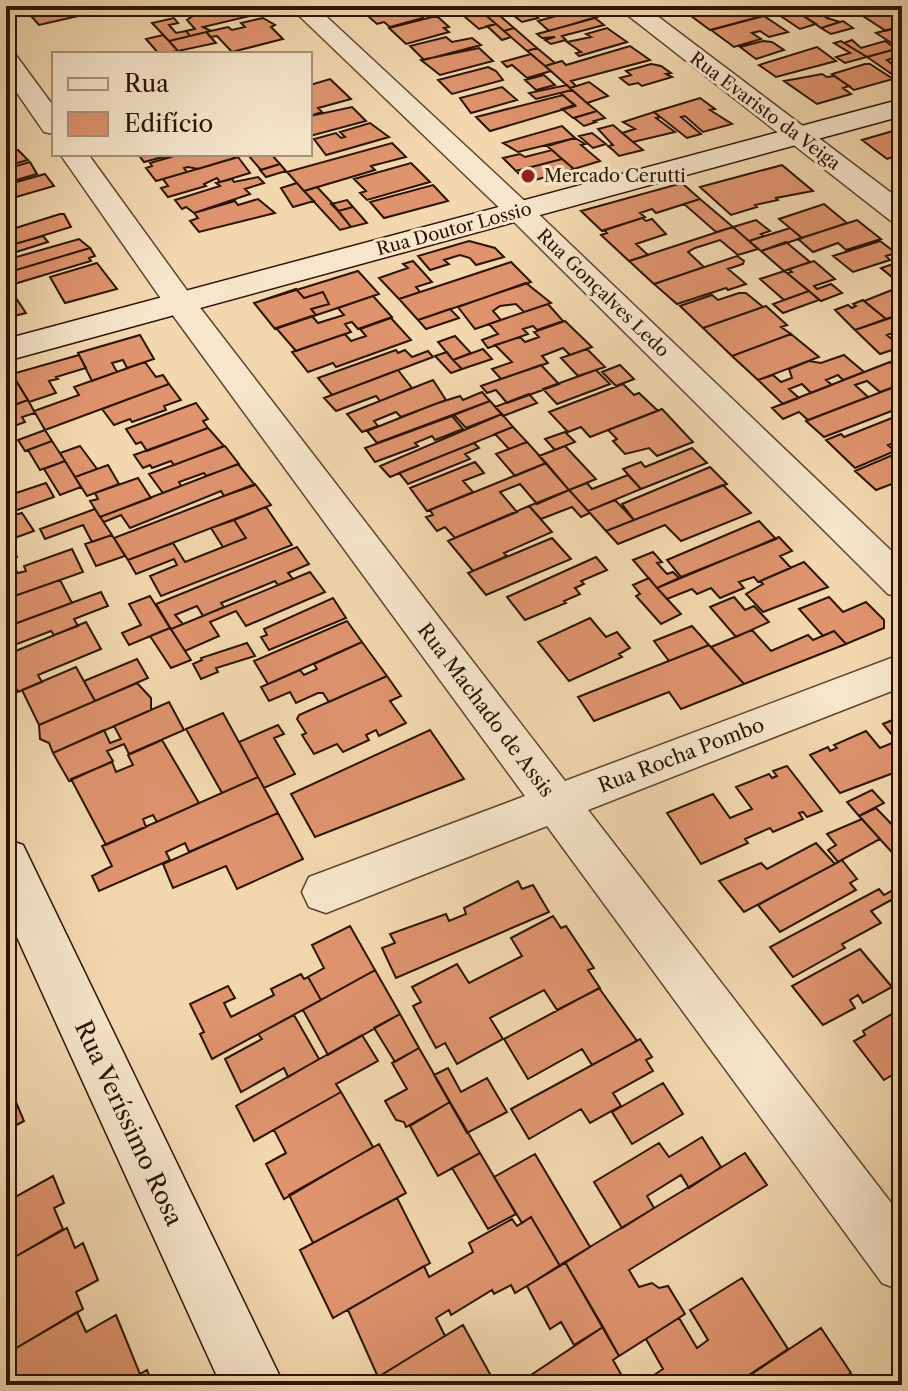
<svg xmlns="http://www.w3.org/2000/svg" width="908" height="1391" viewBox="0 0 908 1391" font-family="'Libre Caslon Text',serif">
	<rect width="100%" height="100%" fill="#f3d8af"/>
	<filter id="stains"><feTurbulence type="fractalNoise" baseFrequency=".0025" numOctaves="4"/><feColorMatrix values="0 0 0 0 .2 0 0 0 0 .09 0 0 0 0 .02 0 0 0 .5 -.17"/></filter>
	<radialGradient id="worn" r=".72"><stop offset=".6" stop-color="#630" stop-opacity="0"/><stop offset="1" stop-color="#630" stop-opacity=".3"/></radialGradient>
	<path fill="#df946e" stroke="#2b1407" stroke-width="2" d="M 76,6 L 118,7 L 39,25 L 32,17 Z
		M 138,6 L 161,6 L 165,10 L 145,15 Z
		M 238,6 L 251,6 L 258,14 L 203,27 L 211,31 L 190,36 L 186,31 L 195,29 L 187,20 L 193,16 Z
		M 475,6 L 496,24 L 479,29 L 457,10 Z
		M 527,6 L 565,6 L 537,14 Z
		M 677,6 L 722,6 L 689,15 Z
		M 728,6 L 753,6 L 766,15 L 710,30 L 691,16 Z
		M 898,6 L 902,8 L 902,26 L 886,31 L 863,16 Z
		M 413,7 L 423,18 L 390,27 L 384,22 L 377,24 L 369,17 L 393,9 L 395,11 Z
		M 508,7 L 518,15 L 529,12 L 538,18 L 522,22 L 504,8 Z
		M 492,9 L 514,28 L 504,31 L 482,12 Z
		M 581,9 L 597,17 L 549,31 L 538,21 Z
		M 791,9 L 799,13 L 816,24 L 800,29 L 776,13 Z
		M 814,9 L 827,18 L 840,22 L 821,28 L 799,13 Z
		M 764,16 L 788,32 L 769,37 L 760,31 L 752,33 L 761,39 L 734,47 L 711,30 Z
		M 432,17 L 438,17 L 449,27 L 444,28 L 449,32 L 406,44 L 389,28 Z
		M 174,18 L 178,23 L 169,25 L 176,33 L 186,31 L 190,36 L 169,41 L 152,23 Z
		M 263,18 L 275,25 L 271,27 L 283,39 L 232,52 L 217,36 L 211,37 L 206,32 L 228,27 L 232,30 L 245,27 L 241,23 Z
		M 595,18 L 604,25 L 562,36 L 566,40 L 551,44 L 545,40 L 555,37 L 542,38 L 537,34 Z
		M 843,21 L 853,28 L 831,34 L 821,28 Z
		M 496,24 L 504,31 L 511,37 L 502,40 L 487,26 Z
		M 902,26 L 902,42 L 893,44 L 876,33 Z
		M 514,28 L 537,48 L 527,51 L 504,31 Z
		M 607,28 L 627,42 L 579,56 L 576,53 L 581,52 L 567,42 L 591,37 L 586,34 Z
		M 206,32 L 216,43 L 178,51 L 169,41 Z
		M 163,35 L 169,41 L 178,51 L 159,54 L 146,39 Z
		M 446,37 L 452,42 L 472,38 L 481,45 L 424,60 L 410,46 Z
		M 852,40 L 861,48 L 885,41 L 896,49 L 867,57 L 844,43 Z
		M 763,41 L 772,42 L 784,50 L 756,59 L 740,47 Z
		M 841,41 L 844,43 L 867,57 L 845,63 L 836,57 L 850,53 L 834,43 Z
		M 630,46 L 650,60 L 571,81 L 576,86 L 570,88 L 545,66 L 562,61 L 566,65 Z
		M 817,47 L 836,61 L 776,77 L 759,65 Z
		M 479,48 L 493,61 L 440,75 L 421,60 Z
		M 537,48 L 555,63 L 545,66 L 527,51 Z
		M 895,49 L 902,55 L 887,60 L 902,72 L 893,75 L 867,57 Z
		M 531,54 L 551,71 L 527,78 L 512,65 L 507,67 L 502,62 Z
		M 651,64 L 661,66 L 671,73 L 666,74 L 672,77 L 642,86 L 638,83 L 629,85 L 620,78 L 631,75 L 626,71 Z
		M 865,64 L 870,64 L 893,79 L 854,90 L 832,74 Z
		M 488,67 L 496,71 L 503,80 L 452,94 L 438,80 Z
		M 822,74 L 827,77 L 834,76 L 849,86 L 843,88 L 851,94 L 817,104 L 784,81 Z
		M 544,75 L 555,85 L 536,90 L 525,80 Z
		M 330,79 L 351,99 L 318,108 L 322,112 L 310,116 L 310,85 Z
		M 589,82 L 608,96 L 587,103 L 570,88 Z
		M 567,85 L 572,90 L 536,99 L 529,93 Z
		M 502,87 L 517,100 L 471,113 L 460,98 Z
		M 572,90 L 587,103 L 597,111 L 573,118 L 562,109 L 575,105 L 560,93 Z
		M 563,95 L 575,106 L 490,131 L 476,117 Z
		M 700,98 L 715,109 L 710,110 L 732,124 L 703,132 L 685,116 L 681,117 L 701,134 L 687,138 L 654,112 Z
		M 352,107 L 366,121 L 310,136 L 310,116 Z
		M 597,111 L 605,118 L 594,121 L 596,122 L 584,126 L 574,118 Z
		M 654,112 L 660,117 L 656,118 L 675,132 L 633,142 L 622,133 L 635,129 L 623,122 Z
		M 370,123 L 389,137 L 326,155 L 314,139 L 336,133 L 341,138 L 345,137 L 340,132 Z
		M 613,125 L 633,142 L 643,150 L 619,156 L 614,151 L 608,146 L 613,145 L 598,129 Z
		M 562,126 L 575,138 L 518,152 L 503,143 Z
		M 896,130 L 902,134 L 902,154 L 887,159 L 862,140 Z
		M 592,133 L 606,144 L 593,148 L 579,136 Z
		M 575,138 L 585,144 L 581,145 L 600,161 L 574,169 L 547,146 Z
		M 392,143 L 406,157 L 371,166 L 375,170 L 304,191 L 287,172 Z
		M 18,150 L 28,160 L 6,166 L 6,154 Z
		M 552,150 L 562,159 L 516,171 L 503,158 L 520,154 L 525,157 Z
		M 138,154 L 174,154 L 144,162 Z
		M 181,154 L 231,154 L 235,158 L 198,169 L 188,167 L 184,168 L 187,172 L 156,181 L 146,168 L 152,166 L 150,163 Z
		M 271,154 L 280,164 L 261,170 L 248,155 Z
		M 238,157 L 250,173 L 220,182 L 217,178 L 204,184 L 206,186 L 168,197 L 161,188 L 168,186 L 163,179 Z
		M 562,159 L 574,169 L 535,180 L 524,178 L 516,171 Z
		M 30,162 L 37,174 L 6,183 L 6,169 Z
		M 411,163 L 430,182 L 367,200 L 360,193 L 366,191 L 354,179 Z
		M 280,164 L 286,171 L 266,177 L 260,170 Z
		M 782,165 L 813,191 L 776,198 L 778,200 L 755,205 L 757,207 L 731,215 L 700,187 Z
		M 45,174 L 54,186 L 6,200 L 6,185 Z
		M 258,177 L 264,183 L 245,189 L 250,194 L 194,213 L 186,207 L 182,209 L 175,200 L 220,186 L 216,183 L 232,179 L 234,182 Z
		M 297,183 L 304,191 L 314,201 L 293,207 L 281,188 Z
		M 682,183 L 700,199 L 656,213 L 652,209 L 640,213 L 645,217 L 602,231 L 581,211 Z
		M 433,185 L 448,201 L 384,218 L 370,202 Z
		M 317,187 L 333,204 L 351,227 L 340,230 L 304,191 Z
		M 258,199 L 275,213 L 199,232 L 190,221 L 198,218 L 194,213 L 235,201 L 238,205 Z
		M 700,199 L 733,227 L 716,232 L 684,204 Z
		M 347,200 L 353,207 L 338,211 L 331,204 Z
		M 824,204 L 847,223 L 802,238 L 779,219 Z
		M 353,207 L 367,223 L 351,227 L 338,211 Z
		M 60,214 L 64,214 L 71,227 L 6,247 L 6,231 Z
		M 642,218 L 646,221 L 652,219 L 666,234 L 636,244 L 648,255 L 629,261 L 601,235 L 607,233 L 604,230 Z
		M 756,220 L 770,231 L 761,234 L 764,236 L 749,241 L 733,227 Z
		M 857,220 L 881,239 L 846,250 L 838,243 L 813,252 L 798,239 Z
		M 733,227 L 758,249 L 738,255 L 720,240 L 695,248 L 688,252 L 704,267 L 654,284 L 629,261 Z
		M 790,228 L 802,238 L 761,251 L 749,241 Z
		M 43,236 L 48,242 L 16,252 L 11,245 Z
		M 79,239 L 90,248 L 6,273 L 6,260 Z
		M 469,241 L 495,248 L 504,257 L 476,265 L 470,258 L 460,255 L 444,260 L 449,264 L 430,270 L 418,256 Z
		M 880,241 L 896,253 L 886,256 L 890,260 L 853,272 L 833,256 Z
		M 786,242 L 810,262 L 784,271 L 761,251 Z
		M 90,248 L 95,256 L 89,258 L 91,261 L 14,284 L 12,281 L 6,283 L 6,273 Z
		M 737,256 L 744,261 L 743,264 L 728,269 L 746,284 L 728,290 L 726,288 L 677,304 L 654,284 Z
		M 413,261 L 432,282 L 416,287 L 420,292 L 399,299 L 379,278 L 408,268 L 403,264 Z
		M 814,261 L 835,279 L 814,286 L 817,289 L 831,284 L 842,293 L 821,301 L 787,273 L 792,272 L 789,269 Z
		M 902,261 L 902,273 L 892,277 L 881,268 Z
		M 511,262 L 531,282 L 418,320 L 399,299 Z
		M 97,263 L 117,289 L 65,303 L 50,277 Z
		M 358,271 L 379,294 L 275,329 L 254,303 Z
		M 784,271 L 787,273 L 809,291 L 784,300 L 760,279 Z
		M 526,283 L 551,303 L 524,312 L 516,304 L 500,306 L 493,311 L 501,320 L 475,329 L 458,307 Z
		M 902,286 L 902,314 L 886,319 L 864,301 Z
		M 10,289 L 26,313 L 6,318 L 6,291 Z
		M 296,289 L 304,298 L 323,292 L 329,304 L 311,309 L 316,315 L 275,329 L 254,303 Z
		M 809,291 L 819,300 L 783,313 L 773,304 Z
		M 739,293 L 746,293 L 763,307 L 703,328 L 680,306 L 712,295 L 718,300 Z
		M 373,296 L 392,317 L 358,329 L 352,322 L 345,324 L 351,332 L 296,351 L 276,328 L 312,316 L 318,323 L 344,315 L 338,308 Z
		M 863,300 L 886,319 L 855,330 L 835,310 L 848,305 L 852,308 L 856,306 L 853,304 Z
		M 548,304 L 563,321 L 537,330 L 533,326 L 523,329 L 528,334 L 488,348 L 482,340 L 498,334 L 489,324 Z
		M 766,306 L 787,325 L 781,327 L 791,334 L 732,356 L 703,328 Z
		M 450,309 L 459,318 L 426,329 L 418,320 Z
		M 902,314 L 902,334 L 898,331 L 887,335 L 901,347 L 880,354 L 855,330 Z
		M 391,318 L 411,340 L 336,367 L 333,363 L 308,372 L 292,352 L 345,334 L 351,341 L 366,336 L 360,329 Z
		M 565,321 L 592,347 L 570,355 L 563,348 L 542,356 L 548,363 L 501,379 L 492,369 L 512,362 L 495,345 L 520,337 L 525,342 L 539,337 L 534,332 Z
		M 791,334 L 819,357 L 758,380 L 732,356 Z
		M 140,335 L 154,359 L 127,368 L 123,360 L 112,363 L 117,372 L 92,381 L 78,353 Z
		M 455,336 L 471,353 L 453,360 L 438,342 Z
		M 483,349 L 492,359 L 462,369 L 453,360 Z
		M 587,349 L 605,367 L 578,376 L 561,358 Z
		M 396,350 L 398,353 L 405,350 L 412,357 L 428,351 L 433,357 L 332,395 L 318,378 Z
		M 447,352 L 453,360 L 462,369 L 451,373 L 435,356 Z
		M 79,355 L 86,368 L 56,377 L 58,379 L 49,381 L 56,393 L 29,402 L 12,374 Z
		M 844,355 L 864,372 L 843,380 L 838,375 L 826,380 L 832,385 L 811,393 L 802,384 L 789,389 L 799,398 L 783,404 L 758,380 L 773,375 L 781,382 L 792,378 L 789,369 L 809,361 L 821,363 Z
		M 145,362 L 156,377 L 163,375 L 169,384 L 45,430 L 34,411 L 79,395 L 74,387 Z
		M 890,362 L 902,372 L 902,384 L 880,392 L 867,381 L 855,385 L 868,397 L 808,420 L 799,412 L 783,419 L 772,408 Z
		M 541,365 L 559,384 L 507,403 L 496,390 L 487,393 L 481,386 Z
		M 620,365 L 634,379 L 616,386 L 602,372 Z
		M 398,370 L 412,388 L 380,401 L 376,396 L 336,411 L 324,398 Z
		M 596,370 L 610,384 L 557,404 L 543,389 Z
		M 433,380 L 446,400 L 401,417 L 396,412 L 374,421 L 378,426 L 362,432 L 347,414 Z
		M 17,382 L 28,400 L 6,408 L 6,385 Z
		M 169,384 L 181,400 L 164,406 L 166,410 L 132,422 L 130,419 L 114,425 L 102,409 Z
		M 623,384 L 634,395 L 639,393 L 658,411 L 590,437 L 581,427 L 568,432 L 549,412 Z
		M 902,384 L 902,407 L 824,437 L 806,421 Z
		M 482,392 L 490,401 L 377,443 L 367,431 L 435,404 L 460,396 L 463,400 Z
		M 529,394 L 537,403 L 503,416 L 495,407 Z
		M 28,400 L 35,413 L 22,417 L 25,422 L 6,429 L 6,408 Z
		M 490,401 L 502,414 L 466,428 L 454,415 Z
		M 196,403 L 208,419 L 203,421 L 208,428 L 147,451 L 141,442 L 136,444 L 126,429 Z
		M 662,409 L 693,442 L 657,456 L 649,448 L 625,454 L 613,441 L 617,439 L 608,430 Z
		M 502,414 L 513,427 L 390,477 L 380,466 Z
		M 902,414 L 902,440 L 888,445 L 895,451 L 855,468 L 826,440 L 841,434 L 844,437 Z
		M 452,416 L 463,429 L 435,440 L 432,436 L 415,443 L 418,446 L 375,462 L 365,448 Z
		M 513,427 L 527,442 L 509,449 L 495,434 Z
		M 208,428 L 224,446 L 174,465 L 171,461 L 152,468 L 150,465 L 143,468 L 134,455 Z
		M 45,430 L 52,441 L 25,451 L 18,440 Z
		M 565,432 L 575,442 L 555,450 L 545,439 Z
		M 52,441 L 65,461 L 40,470 L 28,450 Z
		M 527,442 L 546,463 L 515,476 L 496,454 Z
		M 474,443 L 479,448 L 465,454 L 470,459 L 408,484 L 399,473 Z
		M 80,446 L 97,469 L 75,477 L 60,453 Z
		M 225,446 L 239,464 L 206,476 L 204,473 L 179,482 L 181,486 L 163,493 L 149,474 Z
		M 565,446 L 596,479 L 569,490 L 539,456 Z
		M 692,448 L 707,463 L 641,489 L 623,469 L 641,462 L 645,467 Z
		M 902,451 L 902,480 L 876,490 L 855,471 Z
		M 65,461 L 81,487 L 60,495 L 44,469 Z
		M 475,462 L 484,473 L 463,481 L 473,492 L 427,511 L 410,488 Z
		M 546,463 L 569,490 L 537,504 L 520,484 L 500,492 L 517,512 L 455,538 L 445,527 L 437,531 L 426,517 L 433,515 L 430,510 Z
		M 238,464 L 255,485 L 224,496 L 221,491 L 130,528 L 121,515 L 104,522 L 100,517 Z
		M 108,465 L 119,484 L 87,496 L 75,477 Z
		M 710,467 L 727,484 L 634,520 L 622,504 Z
		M 628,475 L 641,489 L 588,511 L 569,490 L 587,483 L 592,489 Z
		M 138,478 L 151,498 L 100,517 L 90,501 L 98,499 L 95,493 Z
		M 10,482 L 16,493 L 46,483 L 54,497 L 6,514 L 6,483 Z
		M 255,484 L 271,505 L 128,560 L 114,538 Z
		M 723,485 L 751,513 L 681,541 L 665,525 L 618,544 L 606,531 Z
		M 569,490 L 590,513 L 581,517 L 572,507 L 541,519 L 529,506 Z
		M 615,500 L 634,520 L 606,531 L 588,511 Z
		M 529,506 L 552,532 L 504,553 L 507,556 L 473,571 L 448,541 Z
		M 266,507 L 292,545 L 161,596 L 150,576 L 177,565 L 174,559 L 136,574 L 128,560 L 173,543 L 185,562 L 246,538 L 234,520 Z
		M 95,509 L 112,535 L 92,542 L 83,525 L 45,539 L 40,529 Z
		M 22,513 L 34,531 L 6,541 L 6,517 Z
		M 234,520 L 246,538 L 223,547 L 211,528 Z
		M 759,521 L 776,539 L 681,577 L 667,560 Z
		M 112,535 L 125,556 L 96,566 L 85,544 Z
		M 779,537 L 792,551 L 780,556 L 791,568 L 758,582 L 754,577 L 739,582 L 744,588 L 720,598 L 711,588 L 697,594 L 692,589 L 667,599 L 657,588 Z
		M 552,538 L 571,559 L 486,595 L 468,573 Z
		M 9,540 L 17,557 L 6,561 L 6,541 Z
		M 297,547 L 309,564 L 288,573 L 293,579 L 278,585 L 275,581 L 221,603 L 224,607 L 203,616 L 197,606 L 175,615 L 183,624 L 171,629 L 156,604 Z
		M 72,549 L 83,572 L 6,599 L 6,572 L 15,569 L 18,573 L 26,571 L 24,566 Z
		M 653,552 L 662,562 L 657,563 L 667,574 L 673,572 L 679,578 L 657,588 L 633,560 Z
		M 596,557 L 607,570 L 581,581 L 584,584 L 575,588 L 580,594 L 564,601 L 566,603 L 525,620 L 507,597 Z
		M 804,562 L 828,587 L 763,612 L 746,594 L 763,584 L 760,581 Z
		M 310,572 L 325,592 L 246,626 L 236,611 L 210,622 L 219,636 L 185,651 L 171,629 Z
		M 649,578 L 657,588 L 681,614 L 661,624 L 636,596 L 640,594 L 633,585 Z
		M 60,580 L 72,603 L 6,627 L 6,599 Z
		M 101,592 L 108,606 L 74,619 L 78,626 L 54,635 L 51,631 L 14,645 L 16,651 L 6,655 L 6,627 Z
		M 150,596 L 170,628 L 129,645 L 122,633 L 141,625 L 129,604 Z
		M 734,597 L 745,610 L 754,606 L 769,622 L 736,637 L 710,607 Z
		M 829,597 L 843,612 L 866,602 L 884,620 L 884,628 L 846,644 L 834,631 L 823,636 L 799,609 Z
		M 333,598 L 346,618 L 269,650 L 261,637 L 267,635 L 264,629 Z
		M 590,618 L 606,637 L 617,632 L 630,648 L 619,654 L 622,657 L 569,681 L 538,642 Z
		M 347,621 L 362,642 L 268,684 L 254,661 Z
		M 86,622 L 101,649 L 38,675 L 42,682 L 18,692 L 15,686 L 12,687 L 6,675 L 6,655 Z
		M 692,626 L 709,645 L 669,661 L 654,641 Z
		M 170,628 L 191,660 L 171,668 L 150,636 Z
		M 752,630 L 771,651 L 808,635 L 813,640 L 834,631 L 846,644 L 744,684 L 711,647 Z
		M 362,642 L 387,676 L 329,702 L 323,693 L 318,693 L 296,703 L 290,692 L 269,701 L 261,687 L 300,670 L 304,675 L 317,669 L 314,664 Z
		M 247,643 L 255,656 L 216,668 L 218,672 L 201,679 L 193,664 L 202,660 L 201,658 Z
		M 709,645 L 744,684 L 681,709 L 669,692 L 594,721 L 578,697 Z
		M 137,659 L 148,678 L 95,701 L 84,681 Z
		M 76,667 L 95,701 L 39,725 L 22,690 Z
		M 387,676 L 401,696 L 390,701 L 406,723 L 379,736 L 376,730 L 366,735 L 369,740 L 343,752 L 337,744 L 314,754 L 302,735 L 306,733 L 297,719 L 299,715 Z
		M 137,683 L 151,698 L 151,710 L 53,753 L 49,743 L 40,739 L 39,725 Z
		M 169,702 L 184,730 L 129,754 L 124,744 L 107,751 L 113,761 L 69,781 L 53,753 L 104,730 L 110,743 L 121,739 L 114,726 Z
		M 223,713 L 258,777 L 222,793 L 186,729 Z
		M 902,716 L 902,765 L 893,769 L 896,772 L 840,793 L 810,755 L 828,747 L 830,751 L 837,748 L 834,745 L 866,731 L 880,748 L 897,741 L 883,724 Z
		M 278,725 L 284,734 L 274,738 L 295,774 L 264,788 L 239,742 Z
		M 430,730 L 464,779 L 315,837 L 291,794 Z
		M 162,740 L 199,803 L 157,822 L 153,815 L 143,819 L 146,827 L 106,845 L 71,779 L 112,762 L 116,772 L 133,765 L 128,755 Z
		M 787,766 L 822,811 L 807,817 L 803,812 L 799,813 L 803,819 L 773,832 L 770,828 L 745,839 L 748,843 L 701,864 L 667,813 L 713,794 L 730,818 L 752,809 L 736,787 L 769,774 L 772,778 L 777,776 L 773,771 Z
		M 258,777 L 278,813 L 189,852 L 185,843 L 166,852 L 170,860 L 99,891 L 92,876 L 112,866 L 102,846 Z
		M 872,790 L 884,803 L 859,816 L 847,802 Z
		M 876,808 L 902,835 L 902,857 L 898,859 L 859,816 Z
		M 278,813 L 303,859 L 237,889 L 226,866 L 173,888 L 163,864 Z
		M 862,819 L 880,839 L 838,862 L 828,850 L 836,845 L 827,834 Z
		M 816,843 L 835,864 L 744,912 L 719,881 L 761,863 L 767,869 Z
		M 842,860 L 857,879 L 850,883 L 856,890 L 780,932 L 758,905 Z
		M 518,881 L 522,889 L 533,885 L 549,912 L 396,978 L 382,948 L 395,943 L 390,934 L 446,914 L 449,921 L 466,914 L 464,908 Z
		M 902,885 L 902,913 L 891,900 L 871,911 L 881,923 L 842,944 L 845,948 L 793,977 L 770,947 L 879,889 L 884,895 Z
		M 553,916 L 561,928 L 566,926 L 594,968 L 588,970 L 600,988 L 557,1010 L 544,990 L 490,1018 L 503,1039 L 457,1064 L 445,1043 L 436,1048 L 413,1006 L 421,1002 L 412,987 L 457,964 L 469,983 L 522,956 L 511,938 Z
		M 350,926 L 375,970 L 321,1000 L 308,977 L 324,968 L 312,945 Z
		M 860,949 L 892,987 L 863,1003 L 858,995 L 850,1000 L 855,1008 L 823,1025 L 792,986 Z
		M 375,970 L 400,1014 L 328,1055 L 303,1010 Z
		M 301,974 L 304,979 L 308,977 L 321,1000 L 212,1059 L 200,1034 L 204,1032 L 190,1004 L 228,986 L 235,998 L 224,1003 L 231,1017 L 274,995 L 271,989 Z
		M 599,988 L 637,1041 L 592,1065 L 582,1049 L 528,1079 L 504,1039 Z
		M 902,1008 L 902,1069 L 884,1080 L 854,1041 L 865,1035 L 863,1031 Z
		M 400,1014 L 419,1048 L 395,1062 L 374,1028 Z
		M 294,1015 L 319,1059 L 288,1077 L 284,1068 L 241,1092 L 225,1059 L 262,1039 L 258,1034 Z
		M 362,1035 L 378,1061 L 336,1084 L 341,1092 L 254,1141 L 236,1106 Z
		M 640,1039 L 652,1057 L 646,1060 L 653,1071 L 613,1093 L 621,1106 L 590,1123 L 581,1109 L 529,1139 L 511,1109 Z
		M 419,1048 L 450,1102 L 406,1127 L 404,1122 L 396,1120 L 385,1101 L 407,1089 L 392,1063 Z
		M 448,1068 L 461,1092 L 487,1078 L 507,1112 L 467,1133 L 434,1075 Z
		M 663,1083 L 683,1114 L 632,1144 L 612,1112 Z
		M 341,1092 L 373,1147 L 284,1199 L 266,1164 L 286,1153 L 274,1130 Z
		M 13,1095 L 24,1121 L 9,1129 L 11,1133 L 6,1135 L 6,1099 Z
		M 450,1102 L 480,1153 L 438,1176 L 410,1126 Z
		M 702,1137 L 721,1167 L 689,1188 L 681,1175 L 647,1196 L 654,1208 L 622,1228 L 594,1182 L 659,1143 L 669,1157 Z
		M 379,1144 L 406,1193 L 313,1243 L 289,1195 Z
		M 480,1153 L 516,1214 L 488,1229 L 452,1168 Z
		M 745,1153 L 767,1185 L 629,1270 L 639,1287 L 652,1283 L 659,1288 L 668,1286 L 685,1314 L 619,1356 L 565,1262 Z
		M 535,1154 L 590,1247 L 560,1266 L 531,1217 L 522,1223 L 494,1177 Z
		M 53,1176 L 64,1203 L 54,1208 L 63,1229 L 6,1262 L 6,1202 Z
		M 397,1198 L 430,1263 L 333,1318 L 300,1250 Z
		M 531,1217 L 560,1266 L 515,1293 L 511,1285 L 494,1294 L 492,1290 L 451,1315 L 449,1310 L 436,1318 L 445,1336 L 378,1377 L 348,1310 L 424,1266 L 429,1277 L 473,1252 L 469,1243 L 512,1219 L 517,1226 Z
		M 67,1228 L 75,1248 L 83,1243 L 98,1280 L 76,1292 L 83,1309 L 6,1354 L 6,1262 Z
		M 565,1262 L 603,1327 L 574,1345 L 561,1322 L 550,1329 L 527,1286 Z
		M 742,1278 L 788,1349 L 734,1385 L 639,1385 L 663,1369 L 646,1339 L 679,1318 L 697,1348 L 708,1340 L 690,1310 Z
		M 77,1312 L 86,1332 L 116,1315 L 140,1374 L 122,1385 L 6,1385 L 6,1354 Z
		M 463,1325 L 496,1385 L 378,1385 L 375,1379 L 378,1377 Z
		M 603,1327 L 619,1356 L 613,1360 L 627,1385 L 572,1385 L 569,1379 L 560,1385 L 516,1385 Z
		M 821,1328 L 851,1373 L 833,1385 L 748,1385 L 744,1379 Z
		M 147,1370 L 153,1385 L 122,1385 L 140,1374 Z"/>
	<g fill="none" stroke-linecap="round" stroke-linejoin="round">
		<defs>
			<path id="street" d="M 289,6 L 315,6 L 529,205 L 902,561 L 902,598 L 888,594 L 509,217 Z
				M 616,6 L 644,6 L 902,201 L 902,224 L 891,221 Z
				M 6,51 L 15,54 L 54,107 L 54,134 L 44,132 L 6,77 Z
				M 60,154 L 88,154 L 191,296 L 565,781 L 902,654 L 902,687 L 588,810 L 902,1217 L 902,1291 L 882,1283 L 547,826 L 326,913 L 309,907 L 302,892 L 309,877 L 525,796 L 169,310 Z"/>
			<path id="secondary" d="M 902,99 L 902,116 L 6,361 L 6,339 Z
				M 6,839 L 23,845 L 284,1385 L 221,1385 L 6,913 Z"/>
		</defs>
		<use href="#street" stroke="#5d4531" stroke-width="3"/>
		<use href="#secondary" stroke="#2b1407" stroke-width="3"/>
		<use href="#street" fill="#f7e6cb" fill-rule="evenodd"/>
		<use href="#secondary" fill="#f7e6cb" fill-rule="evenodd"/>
	</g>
	<circle fill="#8f2418" stroke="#f7e6cb" stroke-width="3" cx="528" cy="176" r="8"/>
	<g text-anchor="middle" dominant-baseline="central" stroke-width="6" stroke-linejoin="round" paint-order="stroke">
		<g font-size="18" fill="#2b1407" stroke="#f7e6cb">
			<text transform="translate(765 111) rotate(37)">Rua Evaristo da Veiga</text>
			<text transform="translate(454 229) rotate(-15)">Rua Doutor Lossio</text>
			<text transform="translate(603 293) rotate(44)">Rua Gonçalves Ledo</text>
		</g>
		<g font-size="18" fill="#2b1407" stroke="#f7e6cb" text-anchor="start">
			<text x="544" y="176">Mercado Cerutti</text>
		</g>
		<g font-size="20" fill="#2b1407" stroke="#f7e6cb">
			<text transform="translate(486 710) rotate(53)">Rua Machado de Assis</text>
			<text transform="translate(681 755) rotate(-21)">Rua Rocha Pombo</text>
		</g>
		<g font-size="24" fill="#2b1407" stroke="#f7e6cb">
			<text transform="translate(129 1123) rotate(65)">Rua Veríssimo Rosa</text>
		</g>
	</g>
	<rect width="908" height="1391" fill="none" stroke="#f3d8af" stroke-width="32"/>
	<rect x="8" y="8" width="892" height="1375" fill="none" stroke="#2b1407" stroke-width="4"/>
	<rect x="16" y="16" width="876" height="1359" fill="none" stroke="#2b1407" stroke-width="2"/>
	<rect x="52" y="52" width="260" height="104" fill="#f7e6cb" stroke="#a5927d" stroke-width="2"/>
	<rect x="68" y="78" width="40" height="12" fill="#f7e6cb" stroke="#a5927d" stroke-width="2"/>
	<text x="124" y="92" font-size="24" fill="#2b1407">Rua</text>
	<rect x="68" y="112" width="40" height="24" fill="#df946e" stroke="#a5927d" stroke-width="2"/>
	<text x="124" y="132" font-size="24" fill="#2b1407">Edifício</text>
	<rect width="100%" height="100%" filter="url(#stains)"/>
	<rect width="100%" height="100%" fill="url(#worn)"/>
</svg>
